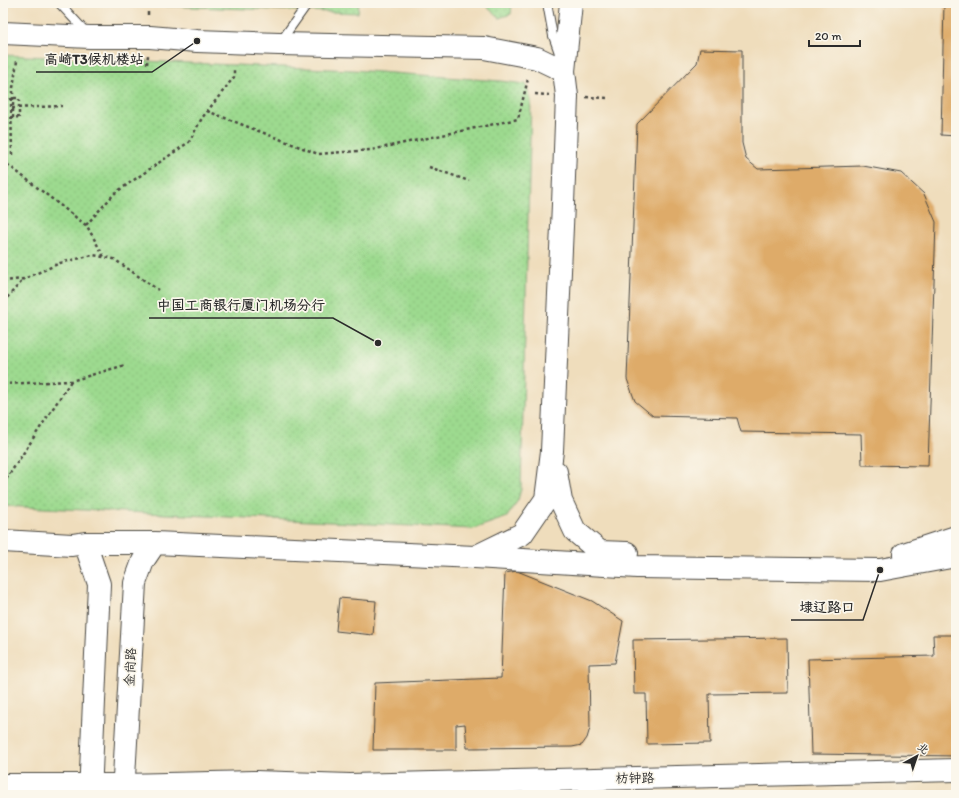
<svg xmlns="http://www.w3.org/2000/svg" width="959" height="798" viewBox="0 0 959 798" font-family="Itim,'LXGW WenKai TC',sans-serif">
	<defs>
		<pattern id="park-dots" width="8" height="8" patternUnits="userSpaceOnUse"><rect width="8" height="8" fill="#9dda8f"/><path d="M2 2h.1M6 6h.1" fill="none" stroke="#87bb7c" stroke-width="1.8" stroke-linecap="round"/></pattern>
	</defs>
	<rect width="100%" height="100%" fill="#fbf7ec"/>
	<filter id="ink" filterUnits="userSpaceOnUse"><feTurbulence type="fractalNoise" baseFrequency=".025" numOctaves="2"/><feDisplacementMap in="SourceGraphic" scale="8" xChannelSelector="R" yChannelSelector="G"/><feConvolveMatrix kernelMatrix="1 2 1 2 8 2 1 2 1" color-interpolation-filters="sRGB"/></filter>
	<filter id="wash" filterUnits="userSpaceOnUse"><feTurbulence type="fractalNoise" baseFrequency=".012" numOctaves="4" result="noise"/><feDisplacementMap in="SourceGraphic" scale="16" xChannelSelector="R" yChannelSelector="G"/><feGaussianBlur stdDeviation="0.9" result="paint"/><feColorMatrix in="noise" values="0 0 0 0 0 0 0 0 0 0 0 0 0 0 0 0 0 1.4 0 .05"/><feComposite in="paint" operator="in"/></filter>
	<g filter="url(#wash)">
		<rect width="100%" height="100%" fill="#efddbc"/>
		<path fill="url(#park-dots)" stroke="#64825d" d="M 82,3 L 359,3 L 358,13 Z
			M 483,3 L 512,3 L 511,14 L 499,18 Z
			M 3,55 L 353,70 L 500,81 L 526,84 L 531,100 L 521,489 L 518,500 L 507,517 L 473,529 L 3,506 Z"/>
		<g id="blocks">
			<path fill="#deab69" d="M 944,3 L 956,3 L 956,136 L 941,135 Z
				M 700,49 L 742,50 L 742,143 L 746,159 L 758,169 L 863,166 L 901,173 L 924,194 L 936,222 L 928,466 L 862,465 L 861,434 L 741,432 L 737,418 L 653,416 L 635,401 L 627,379 L 637,124 L 697,63 Z
				M 517,571 L 592,601 L 623,621 L 615,663 L 589,664 L 590,728 L 587,738 L 582,745 L 572,747 L 467,748 L 465,724 L 456,725 L 456,750 L 373,750 L 375,683 L 501,678 L 505,573 Z
				M 339,598 L 376,601 L 373,635 L 336,631 Z
				M 933,635 L 956,635 L 956,756 L 811,754 L 808,659 L 934,656 Z
				M 787,638 L 788,693 L 709,694 L 710,743 L 647,744 L 646,694 L 634,694 L 633,640 Z"/>
		</g>
	</g>
	<g filter="url(#ink)">
		<use href="#blocks" fill-opacity="0" stroke="#484641" stroke-width="1"/>
		<g fill="none" stroke-linecap="round" stroke-linejoin="round">
			<defs>
				<path id="lane" d="M 59,3 L 86,32
					M 547,3 L 553,36 L 559,53
					M 281,41 L 308,3"/>
				<path id="secondary" d="M 3,33 L 90,37 L 150,37 L 197,41 L 279,44 L 484,48 L 537,58 L 564,71
					M 556,472 L 561,501 L 575,531 L 600,552 L 627,553
					M 3,541 L 72,545 L 85,543 L 155,543 L 475,557 L 637,567 L 880,570 L 956,556
					M 85,543 L 99,584 L 90,795
					M 904,554 L 956,537
					M 477,556 L 522,534 L 546,499 L 552,451 L 563,204 L 567,96 L 564,71 L 571,3
					M 123,795 L 135,583 L 143,561 L 155,543
					M 236,795 L 255,782"/>
				<path id="highway" d="M 3,785 L 123,785 L 255,782 L 350,785 L 956,770"/>
			</defs>
			<use href="#lane" stroke="#484641" stroke-width="10"/>
			<use href="#secondary" stroke="#484641" stroke-width="24"/>
			<use href="#highway" stroke="#484641" stroke-width="24"/>
			<path stroke="#484641" stroke-width="2.5" stroke-dasharray="3 3" stroke-linecap="butt" d="M 148,12 L 148,18
				M 147,64 L 148,55
				M 535,94 L 549,95
				M 586,97 L 609,98
				M 12,108 L 62,106
				M 207,111 L 318,154 L 371,150 L 518,119 L 528,79
				M 12,155 L 11,98 L 19,98 L 19,117 L 13,118 L 13,88 L 17,61
				M 3,161 L 87,226 L 104,257
				M 429,167 L 469,181
				M 86,225 L 115,193 L 189,142 L 202,118 L 234,77 L 234,68
				M 3,281 L 24,279 L 60,263 L 93,255 L 114,259 L 158,290
				M 3,302 L 24,279
				M 3,384 L 71,381 L 125,365
				M 3,484 L 71,381"/>
			<use href="#lane" stroke="#fff" stroke-width="8"/>
			<use href="#secondary" stroke="#fff" stroke-width="22"/>
			<use href="#highway" stroke="#fff" stroke-width="22"/>
		</g>
	</g>
	<g text-anchor="middle" dominant-baseline="central" stroke-width="3.5" stroke-linejoin="round" paint-order="stroke">
		<g font-size="13" fill="#2b2b2b" stroke="#fbf7ec">
			<text transform="translate(130 667) rotate(-87)">金尚路</text>
			<text transform="translate(635 778) rotate(-1)">枋钟路</text>
		</g>
	</g>
	<path fill="none" stroke="#2b2b2b" stroke-width="1.5" d="M197 41L152 72H36M378 343L333 318H149M880 570L863 620H791"/>
	<g fill="#2b2b2b" stroke="#fbf7ec" stroke-width="1.5">
		<circle cx="197" cy="41" r="4"/>
		<circle cx="378" cy="343" r="4"/>
		<circle cx="880" cy="570" r="4"/>
	</g>
	<g font-size="14" text-anchor="middle" font-weight="bold" fill="#2b2b2b" stroke="#fbf7ec" stroke-width="3.5" stroke-linejoin="round" paint-order="stroke">
		<text x="94" y="64">高崎T3候机楼站</text>
		<text x="241" y="310">中国工商银行厦门机场分行</text>
		<text x="827" y="612">埭辽路口</text>
	</g>
	<rect width="959" height="798" fill="none" stroke="#fbf7ec" stroke-width="16"/>
	<g transform="translate(917 756) rotate(40)" stroke="#fbf7ec" stroke-width="3" paint-order="stroke">
	<path d="M0-3L7 15L0 10L-7 15Z" fill="#2b2b2b"/>
	<text y="-6" font-size="11" font-weight="bold" text-anchor="middle" fill="#2b2b2b">北</text>
	</g>
	<path d="M809 40v6h51v-6" fill="none" stroke="#2b2b2b" stroke-width="2"/>
	<text x="815" y="40" font-size="12" fill="#2b2b2b" stroke="#fbf7ec" stroke-width="3" paint-order="stroke">20 m</text>
</svg>
